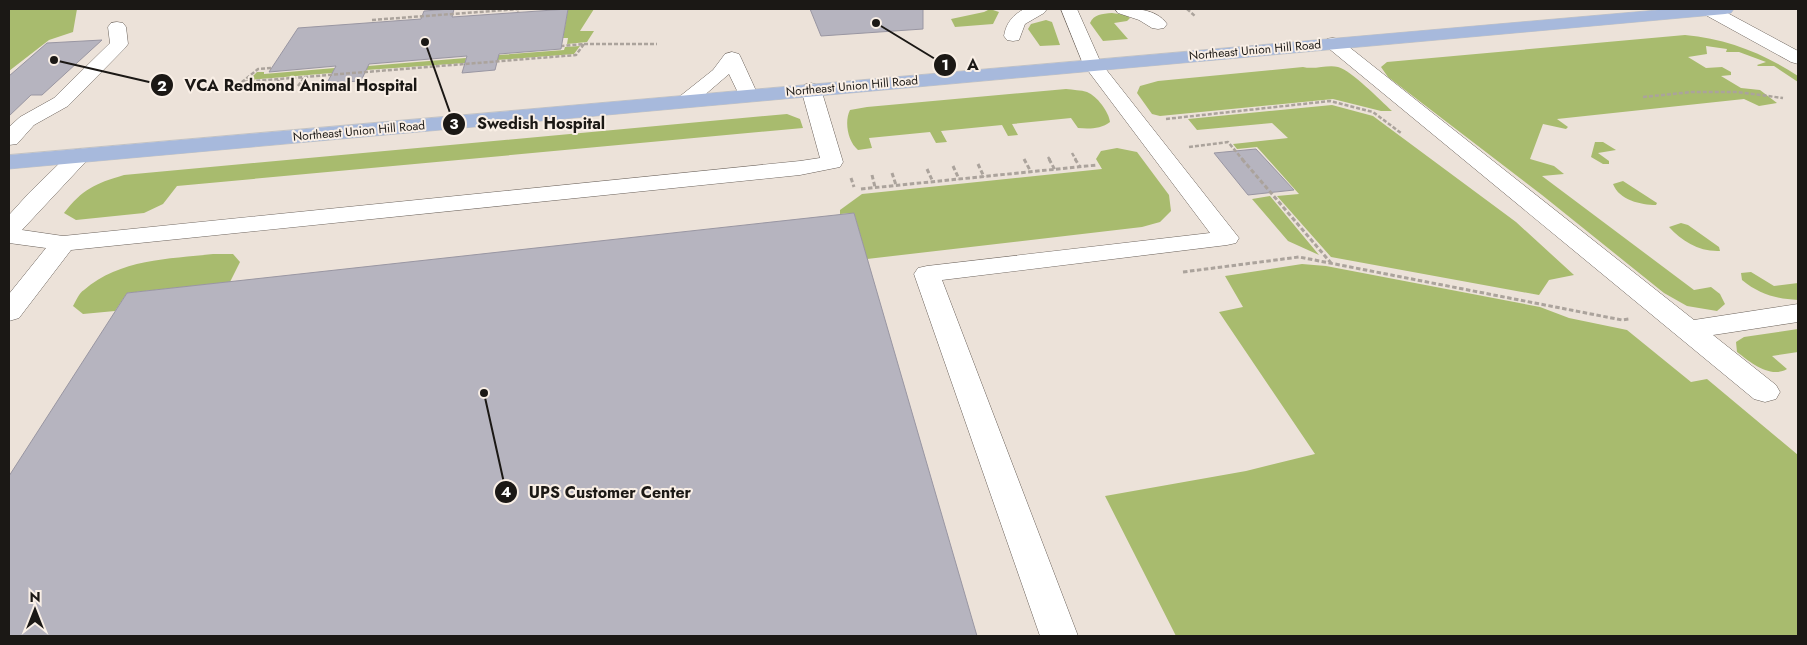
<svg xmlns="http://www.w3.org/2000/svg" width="1807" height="645" viewBox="0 0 1807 645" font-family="Jost,sans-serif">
	<rect width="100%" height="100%" fill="#ece2d9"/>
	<path fill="#a8bb6e" d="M 9,9 L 77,9 L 73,32 L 49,40 L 9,71 Z
		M 568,9 L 594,9 L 580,31 L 594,31 L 587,42 L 567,44 L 568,38 L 563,38 Z
		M 990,9 L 999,12 L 993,24 L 955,27 L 951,19 L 984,12 Z
		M 1112,13 L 1126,15 L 1130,18 L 1127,21 L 1114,23 L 1128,39 L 1103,41 L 1090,23 C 1094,14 1102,14 1112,13 Z
		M 1046,20 L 1052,22 L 1060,45 L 1040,46 L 1028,29 L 1031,24 Z
		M 1685,35 C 1727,39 1763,53 1798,76 L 1798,82 L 1774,66 L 1758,66 L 1757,65 L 1766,62 L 1739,52 L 1726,52 L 1727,49 L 1706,46 L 1707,54 L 1688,57 L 1706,68 L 1722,67 L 1731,72 L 1731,75 L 1721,76 L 1741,88 L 1760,90 L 1777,103 L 1759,106 L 1744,99 L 1557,119 L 1568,127 L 1566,129 L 1543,124 L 1530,159 L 1554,166 L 1564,174 L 1542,176 L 1694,290 L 1711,287 L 1720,294 L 1725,304 L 1717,311 L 1687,306 L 1664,293 L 1542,195 L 1388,77 L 1381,67 L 1387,62 Z
		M 580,46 L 574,54 L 497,60 L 499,55 L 564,50 L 565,47 Z
		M 466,58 L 465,63 L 366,70 L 368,66 Z
		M 1303,67 C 1315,70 1328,64 1338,67 C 1352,71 1380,100 1392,111 L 1381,111 L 1333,99 L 1160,116 L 1152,114 L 1137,93 L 1140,86 L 1158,81 Z
		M 335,68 L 332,73 L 249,80 L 257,72 L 264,72 L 264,74 Z
		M 1066,89 C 1073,90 1081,90 1087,92 C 1097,96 1109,112 1110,122 C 1101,129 1089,129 1078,128 L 1071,118 L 1012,124 L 1018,135 L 1008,136 L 1002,125 L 941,131 L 947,142 L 936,143 L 930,132 L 869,138 L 872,148 L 858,150 C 848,142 844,122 850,110 L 867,107 Z
		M 1332,105 L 1373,116 L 1516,222 L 1574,275 L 1549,280 L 1539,295 L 1331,257 L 1277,196 L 1299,194 L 1257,147 L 1237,149 L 1233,144 L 1288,138 L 1272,123 L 1197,130 L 1188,119 Z
		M 787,114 L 800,119 L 803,128 L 177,186 L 163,204 L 144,213 L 76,220 L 64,213 C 83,189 94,184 124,175 Z
		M 1595,142 L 1603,142 L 1616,150 L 1598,153 L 1609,161 L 1609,164 L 1603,164 L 1591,157 Z
		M 1117,148 L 1137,152 L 1169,195 L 1171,211 L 1160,222 L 1142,227 L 867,259 L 854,213 L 840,214 L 840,210 L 862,194 L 1102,169 L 1096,159 L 1101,151 Z
		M 1623,181 L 1657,203 L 1656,205 C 1641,205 1619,200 1613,184 Z
		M 1270,196 L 1319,255 L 1288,241 L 1252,199 Z
		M 1681,223 L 1688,225 L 1719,247 L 1720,251 C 1699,252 1682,241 1669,227 Z
		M 213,254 L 233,254 L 240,262 L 230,282 L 127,293 L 115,311 L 83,314 L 73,306 C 76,301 79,293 84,290 C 120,259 168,259 213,254 Z
		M 1302,264 L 1326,266 L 1540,307 L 1569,318 L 1627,330 L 1691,382 L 1707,379 L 1798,455 L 1798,636 L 1176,636 L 1105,496 L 1246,471 L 1315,454 L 1219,312 L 1243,307 L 1225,276 Z
		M 1751,272 L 1774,286 L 1798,283 L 1798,300 C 1776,299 1759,294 1742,280 L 1741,273 Z
		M 1798,329 L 1798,352 L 1772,356 L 1787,369 C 1770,379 1750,362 1737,352 L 1736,342 L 1744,337 Z"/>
	<path fill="#b6b4bf" stroke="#9996a2" d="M 451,9 L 454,9 L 452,17 L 568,9 L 561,49 L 499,54 L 495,70 L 462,73 L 467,56 L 369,64 L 361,81 L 327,83 L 336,66 L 269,72 L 298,28 L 421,19 L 424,11 Z
		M 810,9 L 923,9 L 923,29 L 821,36 Z
		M 102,40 L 42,95 L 31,95 L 9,116 L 9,76 L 47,43 Z
		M 1256,149 L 1294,190 L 1248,195 L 1214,153 Z
		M 854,213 L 977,636 L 9,636 L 9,476 L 127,293 Z"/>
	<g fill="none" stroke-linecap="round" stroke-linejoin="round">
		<defs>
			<path id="minor" d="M 1024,9 L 1047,9 L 1044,13 L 1025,24 L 1019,40 L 1013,41 L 1007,40 L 1004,36 C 1006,23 1013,15 1024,9 Z
				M 1061,9 L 1077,9 L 1101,63 L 1239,238 L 1236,243 L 1227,245 L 942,280 L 1078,636 L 1040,636 L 914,274 L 918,268 L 927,266 L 1210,233 L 1083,64 Z
				M 1115,9 C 1133,8 1156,8 1167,24 L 1164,28 L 1158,29 L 1152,28 L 1139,20 L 1118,13 Z
				M 1699,9 L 1720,9 L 1798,51 L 1798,64 L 1791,62 L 1702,13 Z
				M 117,22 L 123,23 L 126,27 L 128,44 L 125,48 L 68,106 L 34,125 L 17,144 L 9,145 L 9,127 L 20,117 L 54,98 L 110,43 L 108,27 L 111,23 Z
				M 1333,38 L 1339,39 L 1694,320 L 1798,304 L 1798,322 L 1713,335 L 1776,385 L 1780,392 L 1776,399 L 1765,402 L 1754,399 L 1327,47 L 1324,43 L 1327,39 Z
				M 732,52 L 739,54 L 741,58 L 758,95 L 755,99 L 748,101 L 741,99 L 729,74 L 693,105 L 686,107 L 679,105 L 676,101 L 679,97 L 713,70 L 725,54 Z
				M 811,83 L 818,85 L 821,89 L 843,162 L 840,167 L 800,175 L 71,250 L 19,318 L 9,321 L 9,294 L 46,248 L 9,243 L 9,215 L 29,193 L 72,151 L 80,149 L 88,151 L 91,156 L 22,230 L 63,236 L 800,161 L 820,158 L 801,89 L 804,85 Z"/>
			<path id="major" d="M 1669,9 L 1734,9 L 1731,13 L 1725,14 L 9,169 L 9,155 Z"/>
		</defs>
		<use href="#minor" stroke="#6a615a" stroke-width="1"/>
		<use href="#major" stroke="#c4c3c2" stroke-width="1"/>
		<path stroke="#aba39c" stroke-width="2.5" stroke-dasharray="4 2" stroke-linecap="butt" d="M 1187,9 L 1195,16
			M 372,20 L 519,9 L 518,12
			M 584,44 L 657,44
			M 271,68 L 258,69 L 242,82 L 576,55 L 584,44 L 562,46
			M 298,86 L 304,78
			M 274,88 L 279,80
			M 246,90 L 252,82
			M 1643,97 L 1692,92 L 1737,92 L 1783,98
			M 1166,119 L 1330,101 L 1373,112 L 1401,133
			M 1189,147 L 1228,142 L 1243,160
			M 1072,153 L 1076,160
			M 1048,157 L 1050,160"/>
		<path stroke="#aba39c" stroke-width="3" stroke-dasharray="4.5 2.5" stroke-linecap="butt" d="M 1024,159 L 1031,172
			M 1049,159 L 1055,170
			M 1075,159 L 1080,167
			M 1242,159 L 1331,263
			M 978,164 L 984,177
			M 953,166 L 959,179
			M 927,169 L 933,182
			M 892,173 L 896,185
			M 872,175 L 875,187
			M 851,178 L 854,187
			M 861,189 L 1097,165
			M 1183,272 L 1299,257 L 1622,320 L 1629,319"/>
		<use href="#minor" fill="#fff" fill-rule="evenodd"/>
		<use href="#major" fill="#a7b9dc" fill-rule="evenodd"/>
	</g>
	<g text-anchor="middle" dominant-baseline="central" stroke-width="4" stroke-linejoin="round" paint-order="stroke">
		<g font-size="12" fill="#1b1815" stroke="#f9efe6">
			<text transform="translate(1255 50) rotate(-5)">Northeast Union Hill Road</text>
			<text transform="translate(852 86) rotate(-5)">Northeast Union Hill Road</text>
			<text transform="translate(359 131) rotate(-5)">Northeast Union Hill Road</text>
		</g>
	</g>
	<path fill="none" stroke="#1b1815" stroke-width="2" d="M876 23L945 65M54 60L162 85M425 42L454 124M484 393L506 492"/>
	<g fill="#1b1815" stroke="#f9efe6" stroke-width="2">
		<circle cx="876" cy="23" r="5"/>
		<circle cx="54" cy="60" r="5"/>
		<circle cx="425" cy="42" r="5"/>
		<circle cx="484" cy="393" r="5"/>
		<circle cx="945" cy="65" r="12"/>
		<circle cx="162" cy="85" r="12"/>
		<circle cx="454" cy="124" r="12"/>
		<circle cx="506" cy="492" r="12"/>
	</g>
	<g font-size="15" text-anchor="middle" font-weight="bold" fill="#fff">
		<text x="945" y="70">1</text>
		<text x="162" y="91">2</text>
		<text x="454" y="129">3</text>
		<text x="506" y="497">4</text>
	</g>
	<g font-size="16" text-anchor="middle" font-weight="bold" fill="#1b1815" stroke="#f9efe6" stroke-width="4" stroke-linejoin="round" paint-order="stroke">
		<text x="973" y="70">A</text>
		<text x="301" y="91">VCA Redmond Animal Hospital</text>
		<text x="541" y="129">Swedish Hospital</text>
		<text x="610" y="498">UPS Customer Center</text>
	</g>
	<rect width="1807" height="645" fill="none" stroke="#1b1815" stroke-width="20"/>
	<g transform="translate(35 610)" stroke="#f9efe6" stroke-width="4" paint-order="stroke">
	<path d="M0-4L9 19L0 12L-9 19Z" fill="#1b1815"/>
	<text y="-8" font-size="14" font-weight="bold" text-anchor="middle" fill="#1b1815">N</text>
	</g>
</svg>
